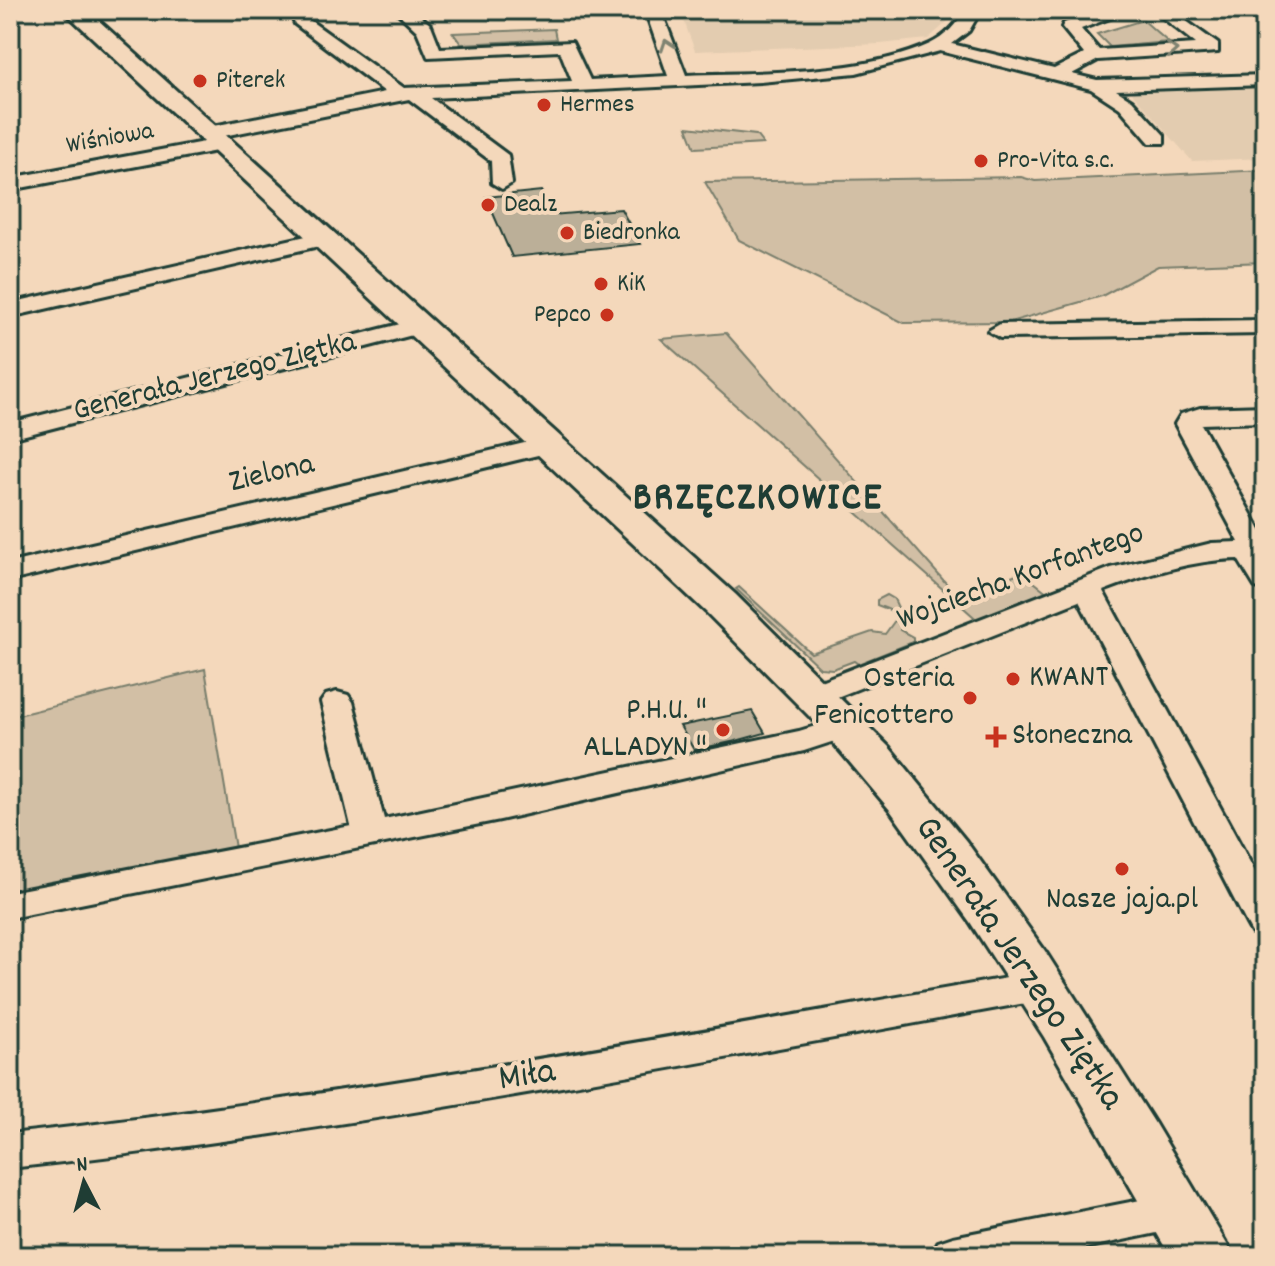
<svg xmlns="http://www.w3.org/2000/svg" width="1275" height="1266" viewBox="0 0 1275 1266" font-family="Dekko,sans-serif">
	<rect width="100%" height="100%" fill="#f4d8bb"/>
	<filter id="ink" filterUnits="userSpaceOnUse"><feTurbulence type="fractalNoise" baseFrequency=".0125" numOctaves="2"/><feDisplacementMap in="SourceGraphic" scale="16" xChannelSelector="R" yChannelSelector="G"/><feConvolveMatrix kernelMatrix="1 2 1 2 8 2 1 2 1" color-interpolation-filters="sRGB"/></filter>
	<g filter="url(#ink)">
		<path fill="#e3ccb0" d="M 680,10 L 953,10 L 955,15 L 928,39 L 880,44 L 695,51 Z
			M 1265,82 L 1265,158 L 1192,161 L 1127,87 Z"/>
		<path fill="#d2bfa5" stroke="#787e6c" stroke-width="2" d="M 1143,20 L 1168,42 L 1110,47 L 1097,34 Z
			M 554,29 L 556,39 L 461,44 L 453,33 Z
			M 687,127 L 756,135 L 763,144 L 695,148 Z
			M 1265,170 L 1265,262 L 1158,266 L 1102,296 L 1010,322 L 904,323 L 739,240 L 705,182 L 1021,177 L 1035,181 Z
			M 726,333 L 959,598 L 1021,572 L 1048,593 L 982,624 L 661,339 Z
			M 739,587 L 811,653 L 872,632 L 885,634 L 896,619 L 890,610 L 877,605 L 877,600 L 887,595 L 894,599 L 900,612 L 909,614 L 900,630 L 913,637 L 913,642 L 858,664 L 854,661 L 833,669 L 820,668 L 736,589 Z
			M 205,669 L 235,848 L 10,894 L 10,717 Z"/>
		<path fill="#bbaf98" stroke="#1f3d34" stroke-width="2" d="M 541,191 L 552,215 L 621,209 L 640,244 L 512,257 L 486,197 Z
			M 752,711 L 765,733 L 736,741 L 694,750 L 680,726 Z"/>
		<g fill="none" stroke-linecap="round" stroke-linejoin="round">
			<defs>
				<path id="minor" d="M 289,10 L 305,10 L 308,19 L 404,88 L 572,81 L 560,51 L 428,57 L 417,31 L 395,10 L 413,10 L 431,25 L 440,48 L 572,42 L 590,80 L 668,76 L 645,10 L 661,10 L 686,75 C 760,72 862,75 930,44 C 945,37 957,24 965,10 L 981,10 L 969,31 L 952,44 L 1054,69 L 1084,54 L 1062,27 L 1064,23 L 1100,10 L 1116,10 L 1118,15 L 1081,29 L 1099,50 L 1196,44 L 1153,10 L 1171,10 L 1218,44 L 1218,52 L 1098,60 L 1072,74 L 1097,80 L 1265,75 L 1265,85 L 1116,90 L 1132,100 L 1164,135 L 1164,143 L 1150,143 L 1120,108 L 1091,89 L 940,51 L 856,73 L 760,82 L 431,98 L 508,155 L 512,183 L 502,189 L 492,183 L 491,161 L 409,99 L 208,139 L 201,137 L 201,129 L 208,127 L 385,92 L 295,24 Z
					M 220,139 L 227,141 L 230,145 L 227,149 L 10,190 L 10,178 Z
					M 324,232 L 332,233 L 335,238 L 332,243 L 10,317 L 10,303 Z
					M 420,319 L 428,321 L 432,326 L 428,331 L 10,439 L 10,423 Z
					M 1265,320 L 1265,334 L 1000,338 L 988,331 L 1000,324 Z
					M 1265,406 L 1265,422 L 1201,424 L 1265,539 L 1265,590 L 1255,587 L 1238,559 C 1192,560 1145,575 1103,591 L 1265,890 L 1265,937 L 1252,933 L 1247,924 L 1079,601 L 827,701 L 816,704 L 805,701 L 800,694 L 805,687 L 1111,568 L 1212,543 L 1239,542 L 1175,424 L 1181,414 L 1200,408 Z
					M 550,437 L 563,445 L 559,450 L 10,581 L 10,563 Z
					M 337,692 L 348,695 L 353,702 L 384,819 L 799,731 L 845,717 L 856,720 L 861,727 L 856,734 L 804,751 L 500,820 L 10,918 L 10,892 L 351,826 L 321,702 L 326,695 Z
					M 1042,972 L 1055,976 L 1061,986 L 1055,996 L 1042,1000 C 699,1062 356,1130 10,1168 L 10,1134 C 356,1096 699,1031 1042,972 Z
					M 1176,1193 L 1191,1198 L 1197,1211 L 1191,1224 L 1176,1229 L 1047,1256 L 931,1256 L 938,1242 L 953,1237 Z"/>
				<path id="secondary" d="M 63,10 L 87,10 L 735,594 L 889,747 L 966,841 L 1045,951 L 1154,1122 L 1234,1256 L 1170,1256 L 1044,1037 L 970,922 L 890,810 L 820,727 L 706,612 Z"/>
			</defs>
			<use href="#minor" stroke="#1f3d34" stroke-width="6"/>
			<use href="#secondary" stroke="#1f3d34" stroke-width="6"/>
			<use href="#minor" fill="#f4d8bb" fill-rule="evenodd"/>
			<use href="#secondary" fill="#f4d8bb" fill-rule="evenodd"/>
		</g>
		<defs><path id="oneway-chevron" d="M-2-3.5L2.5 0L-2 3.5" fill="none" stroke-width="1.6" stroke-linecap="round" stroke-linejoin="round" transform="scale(2)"/></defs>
		<g stroke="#7f8371">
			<use href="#oneway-chevron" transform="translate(667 45) rotate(-109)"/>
			<use href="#oneway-chevron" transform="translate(1172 50) rotate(-4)"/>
		</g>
	</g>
	<g fill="#c8321e" stroke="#f4d8bb" stroke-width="3">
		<circle cx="200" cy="81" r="8"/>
		<circle cx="544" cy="105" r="8"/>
		<circle cx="981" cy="161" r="8"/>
		<circle cx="488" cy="205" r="8"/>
		<circle cx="567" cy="233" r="8"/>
		<circle cx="601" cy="284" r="8"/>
		<circle cx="607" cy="315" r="8"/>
		<circle cx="1013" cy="679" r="8"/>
		<circle cx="970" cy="698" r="8"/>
		<circle cx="723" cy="730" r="8"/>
		<path d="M992 725h8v8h8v8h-8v8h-8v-8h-8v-8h8z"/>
		<circle cx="1122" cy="869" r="8"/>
	</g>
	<g text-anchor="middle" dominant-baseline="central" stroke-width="8" stroke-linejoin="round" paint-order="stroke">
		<g font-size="26" fill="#1f3d34" stroke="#f4d8bb" text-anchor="start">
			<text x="216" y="81">Piterek</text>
			<text x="560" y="105">Hermes</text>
			<text x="997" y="161">Pro-Vita s.c.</text>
			<text x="504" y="205">Dealz</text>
			<text x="583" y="233">Biedronka</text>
			<text x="617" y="284">KiK</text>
			<text x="591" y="315" text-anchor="end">Pepco</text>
		</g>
		<g font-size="26" fill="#1f3d34" stroke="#f4d8bb">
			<text transform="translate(110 139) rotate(-10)">Wiśniowa</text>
		</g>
		<g font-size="32" fill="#1f3d34" stroke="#f4d8bb">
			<text transform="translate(215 378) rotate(-14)">Generała Jerzego Ziętka</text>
			<text transform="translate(272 475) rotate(-13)">Zielona</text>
			<text transform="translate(1021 578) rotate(-20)">Wojciecha Korfantego</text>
		</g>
		<g font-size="32" fill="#1f3d34" stroke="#f4d8bb" text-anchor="start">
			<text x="1029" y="679">KWANT</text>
			<text x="954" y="680" text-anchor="end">Osteria<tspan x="954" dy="37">Fenicottero</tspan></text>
			<text x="707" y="712" text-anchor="end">P.H.U. "<tspan x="707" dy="37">ALLADYN "</tspan></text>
			<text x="1012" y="737">Słoneczna</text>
			<text x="1122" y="901" text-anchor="middle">Nasze jaja.pl</text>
		</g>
		<g font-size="38" fill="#1f3d34" stroke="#f4d8bb">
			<text transform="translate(1018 964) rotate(56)">Generała Jerzego Ziętka</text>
			<text transform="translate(527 1077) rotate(-9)">Miła</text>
		</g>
		<g font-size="40" font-weight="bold" letter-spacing="2" fill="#1f3d34" stroke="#f4d8bb">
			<text x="758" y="500">BRZĘCZKOWICE</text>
		</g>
	</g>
	<rect width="1275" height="1266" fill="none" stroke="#f4d8bb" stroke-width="40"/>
	<rect x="20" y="20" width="1235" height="1226" fill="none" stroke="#1f3d34" stroke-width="3" filter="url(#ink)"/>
	<g transform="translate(84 1182) rotate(354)" stroke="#f4d8bb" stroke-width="6" paint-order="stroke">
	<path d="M0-6L14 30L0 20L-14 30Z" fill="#1f3d34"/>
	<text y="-12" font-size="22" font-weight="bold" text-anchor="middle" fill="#1f3d34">N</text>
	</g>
</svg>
